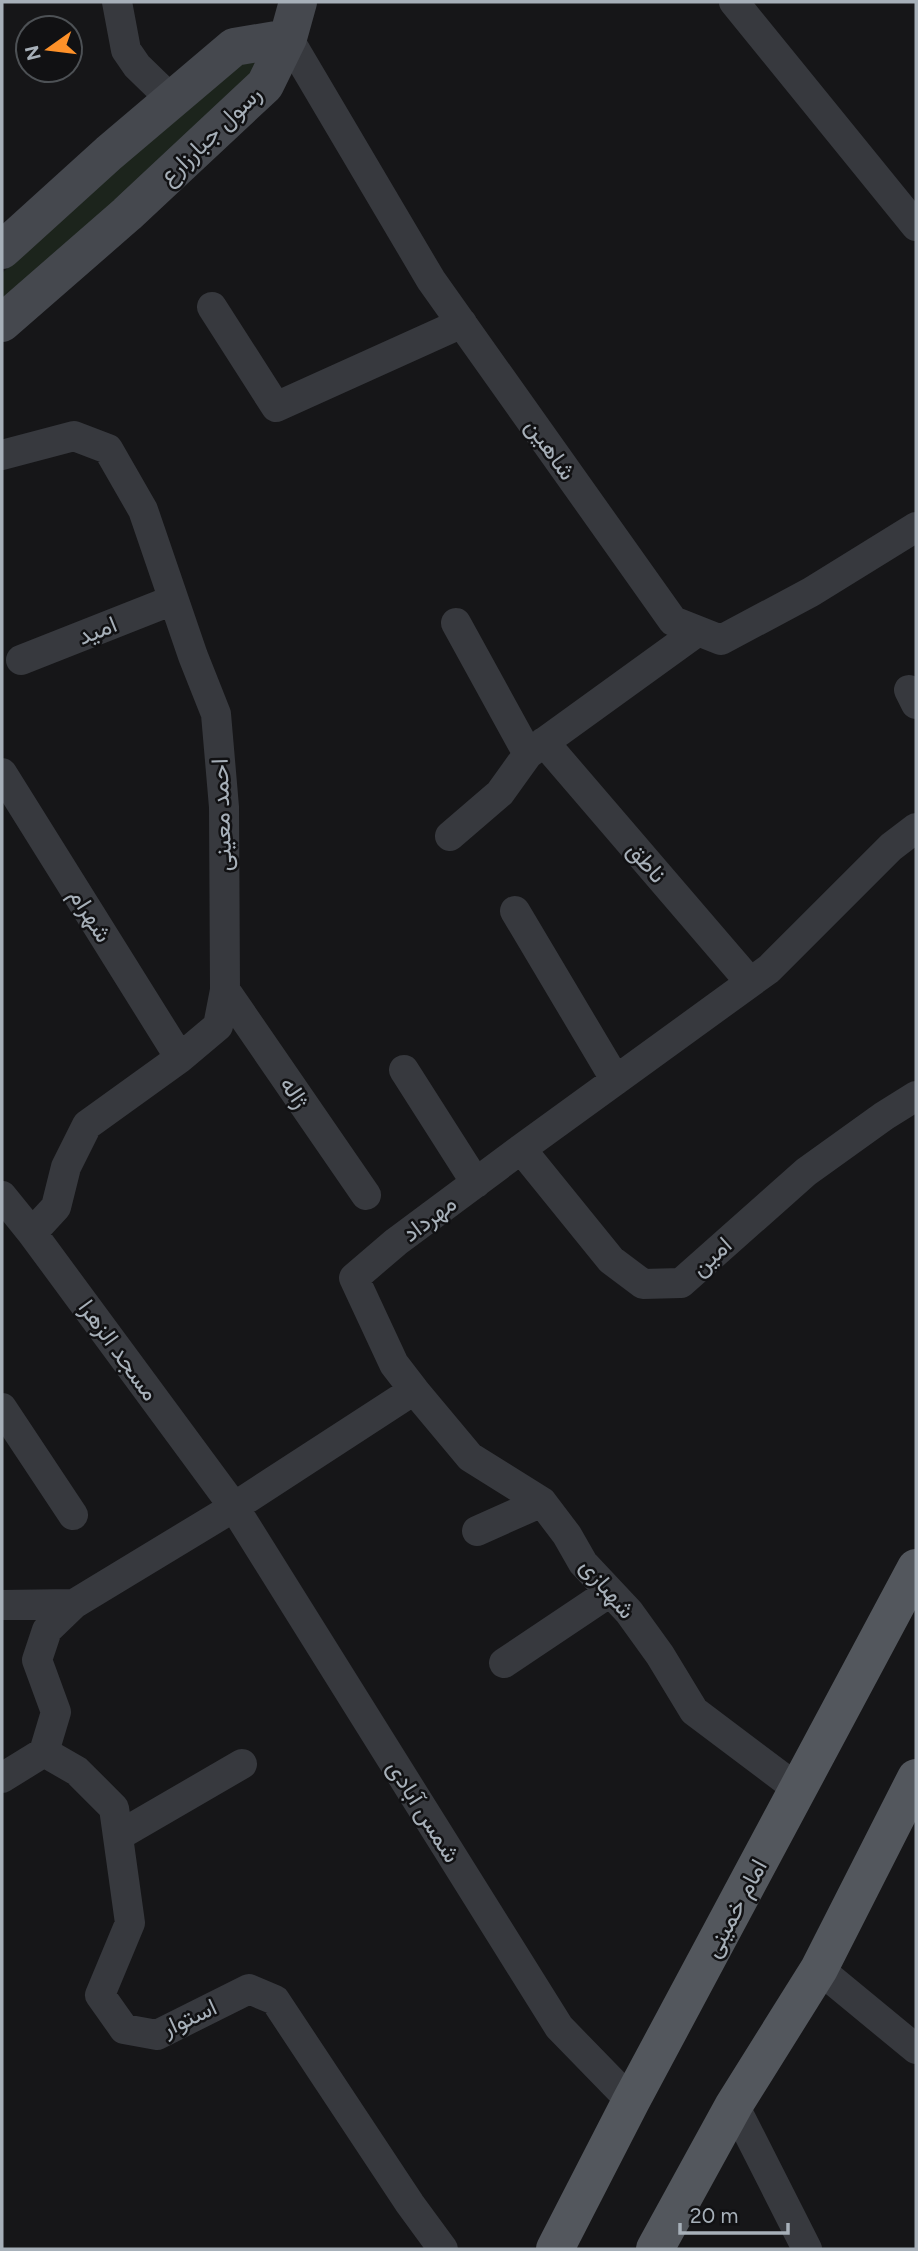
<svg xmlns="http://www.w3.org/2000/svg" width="918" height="2251" viewBox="0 0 918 2251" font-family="Figtree,Vazirmatn,sans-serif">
	<rect width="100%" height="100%" fill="#161618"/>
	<path fill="#1c241c" d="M 267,54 L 254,78 L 2,305 L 2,273 L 238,60 Z"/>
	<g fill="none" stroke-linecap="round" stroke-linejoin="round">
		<path stroke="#37393e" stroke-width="30" d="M 117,2 L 126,50 L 137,66 L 173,101
			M 734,2 L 916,226
			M 288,38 L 431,280 L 673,621 L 721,640 L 811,592 L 916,527
			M 212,307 L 276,407 L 462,323
			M 2,455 L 74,436 L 108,449 L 143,510 L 193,656 L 216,714 L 224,807 L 225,990 L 218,1026 L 180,1058 L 87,1125 L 66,1167 L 56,1207 L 32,1233
			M 456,623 L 528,754
			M 21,660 L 173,600
			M 909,690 L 916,704
			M 544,742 L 750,982
			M 2,773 L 180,1058
			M 450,836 L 500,793 L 528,754 L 698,631
			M 515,911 L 615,1079
			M 225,990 L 366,1195
			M 404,1070 L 476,1183
			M 521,1149 L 611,1260 L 643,1284 L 681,1283 L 806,1172 L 884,1116 L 916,1096
			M 2,1196 L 32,1233 L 234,1507 L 559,2027 L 631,2101
			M 414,1390 L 470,1457 L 542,1502 L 567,1535 L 583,1563 L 629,1612 L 660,1655 L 694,1711 L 799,1790
			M 2,1408 L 73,1515
			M 477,1531 L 542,1502
			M 2,1605 L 74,1604
			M 504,1663 L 610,1592
			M 44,1752 L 77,1771 L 114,1808 L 130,1923 L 100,1995 L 124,2029 L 157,2035 L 249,1989 L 275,2000 L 410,2204 L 443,2249
			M 2,1778 L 44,1752 L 56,1712 L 37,1660 L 47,1630 L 74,1604 L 234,1507 L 414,1390 L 394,1364 L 354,1278 L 396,1242 L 521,1149 L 769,969 L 891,847 L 916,828
			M 118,1836 L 242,1764
			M 819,1969 L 916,2049
			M 734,2105 L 807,2249"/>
		<path stroke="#45484e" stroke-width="38" d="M 2,250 L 109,153 L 234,47 L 288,38
			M 2,323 L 127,214 L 265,85 L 288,38 L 298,2"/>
		<path stroke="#53575d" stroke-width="38" d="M 555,2249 L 631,2101 L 916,1568
			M 655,2249 L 734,2105 L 819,1969 L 916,1778"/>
	</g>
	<g text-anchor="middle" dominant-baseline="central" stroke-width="5" stroke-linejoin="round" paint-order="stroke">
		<g font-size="24" fill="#a7b0b9" stroke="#111113">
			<text transform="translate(210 135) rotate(-44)">رسول جبارزارع</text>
			<text transform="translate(551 449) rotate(55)">شاهین</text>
			<text transform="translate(97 630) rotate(-22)">امید</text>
			<text transform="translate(221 815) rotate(-92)">احمد معینی</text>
			<text transform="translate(647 862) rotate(49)">ناطق</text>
			<text transform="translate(91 915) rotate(58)">شهرام</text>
			<text transform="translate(295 1092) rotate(56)">ژاله</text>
			<text transform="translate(429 1218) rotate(-37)">مهرداد</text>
			<text transform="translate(711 1256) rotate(-42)">امین</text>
			<text transform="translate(119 1350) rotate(54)">مسجد الزهرا</text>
			<text transform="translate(608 1588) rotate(50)">شهبازی</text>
			<text transform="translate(424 1811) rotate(58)">شمس آبادی</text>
			<text transform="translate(735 1908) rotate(-62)">امام خمینی</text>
			<text transform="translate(189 2017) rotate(-25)">استوار</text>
		</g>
	</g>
	<rect width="918" height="2251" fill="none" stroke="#a7b0b9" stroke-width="7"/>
	<g transform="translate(49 49) rotate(256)"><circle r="33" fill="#111113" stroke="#4d5155" stroke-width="2"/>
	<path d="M0-5L12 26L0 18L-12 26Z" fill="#fe9129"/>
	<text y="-10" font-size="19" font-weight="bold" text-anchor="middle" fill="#a7b0b9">N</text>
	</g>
	<path d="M680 2223v10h108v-10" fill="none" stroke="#a7b0b9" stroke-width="3.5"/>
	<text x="690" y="2223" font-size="21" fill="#a7b0b9" stroke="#111113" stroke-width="5" paint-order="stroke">20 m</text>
</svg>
